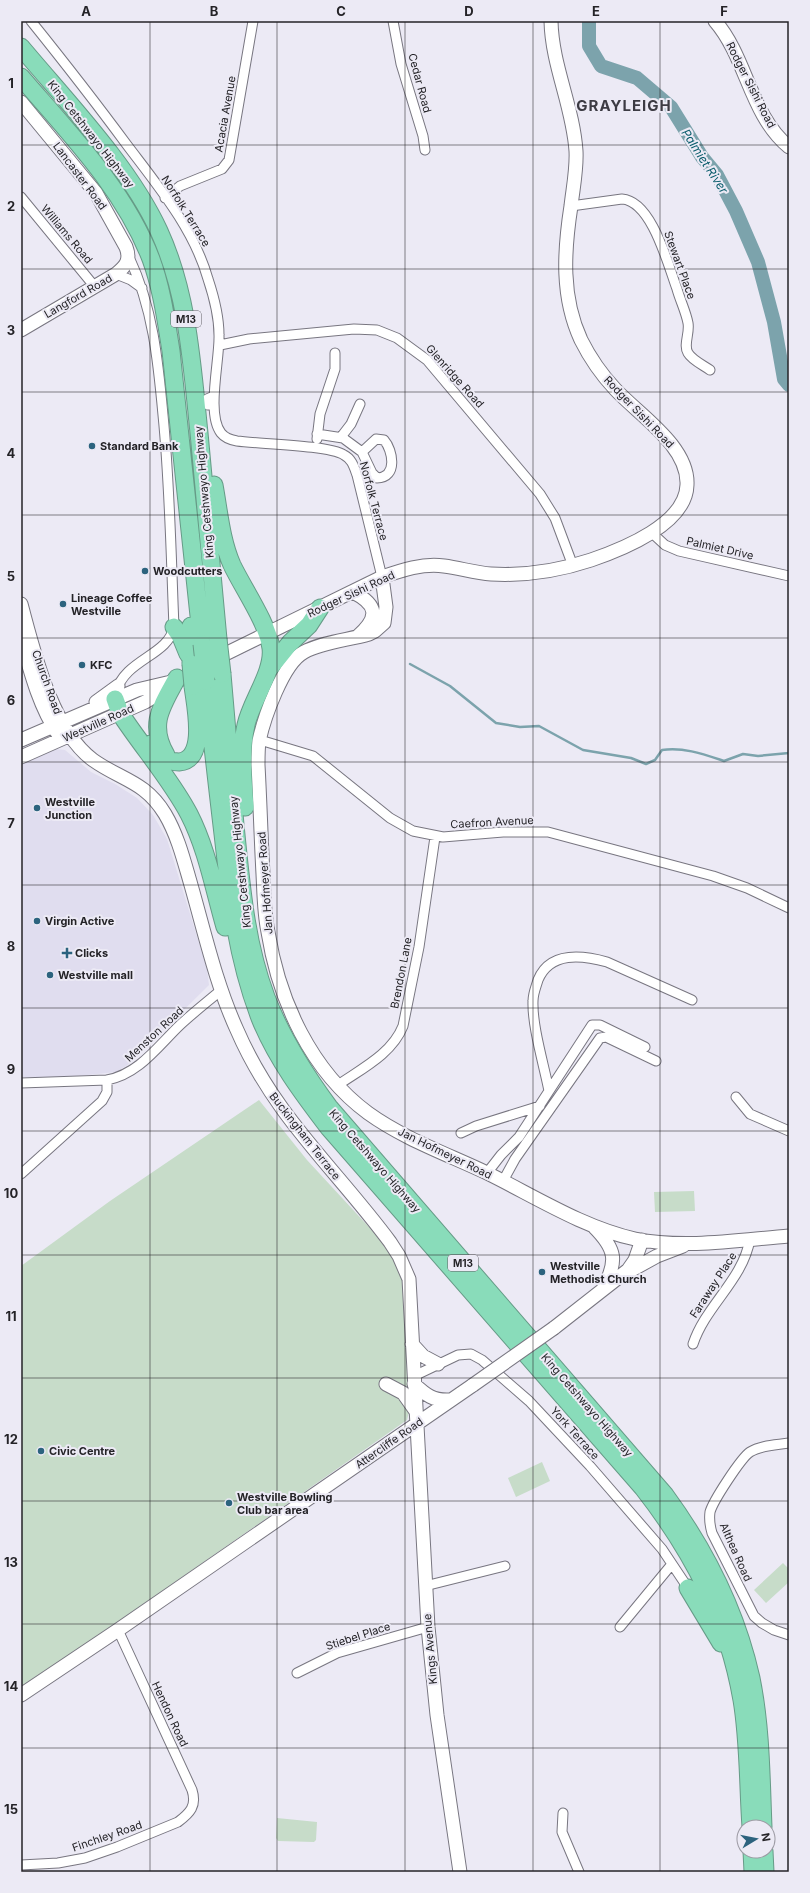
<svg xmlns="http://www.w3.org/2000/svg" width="810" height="1893" viewBox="0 0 810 1893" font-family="Inter,sans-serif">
	<rect width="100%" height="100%" fill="#eceaf5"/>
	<path fill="#e0ddef" d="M 56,749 L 65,750 L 91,772 L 115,784 L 137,798 L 153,815 L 167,839 L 207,969 L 209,985 L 129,1064 L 116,1072 L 69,1077 L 21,1077 L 21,764 Z"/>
	<path fill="#c7dcc9" d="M 259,1100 L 307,1160 L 380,1239 L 395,1260 L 404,1282 L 409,1412 L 407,1420 L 21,1690 L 21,1266 L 110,1201 Z
		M 694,1191 L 695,1211 L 655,1212 L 654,1192 Z
		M 542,1462 L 550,1481 L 516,1497 L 508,1478 Z
		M 783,1563 L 789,1569 L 789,1582 L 766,1603 L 754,1590 Z
		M 277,1818 L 317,1822 L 316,1840 L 314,1842 L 278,1841 L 276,1838 Z"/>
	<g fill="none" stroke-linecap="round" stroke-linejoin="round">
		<path stroke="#7ca3ac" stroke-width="2.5" d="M 410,664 L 450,686 L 496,723 L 520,727 L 539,726 L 583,750 L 631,758 L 646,764 L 655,760 L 662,750 C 684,747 703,754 724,761 L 743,754 L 758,756 L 789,753"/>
		<path stroke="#7ca3ac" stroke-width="14" d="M 589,21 L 589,46 L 601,66 L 637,78 L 671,107 L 702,157 L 717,175 L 736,211 L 758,262 L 774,322 L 784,379 L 789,385"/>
		<defs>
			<path id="street" d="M 31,21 C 64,62 96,103 127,145 C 158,186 194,229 208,279 C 214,297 219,316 219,335 C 220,359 206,414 221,433 C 225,438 231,440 237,441 C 258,444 329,445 344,455 C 352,459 354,467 357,475 L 382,577
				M 393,21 L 401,64 L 423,136 L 425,150
				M 21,197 L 95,287
				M 165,198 L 180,186 L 222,169 L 229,160 L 253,21
				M 571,206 L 622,199 C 652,201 668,265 677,289 C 680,300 686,312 688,323 C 690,333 683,345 688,353 C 692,360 703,365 710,370
				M 116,274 L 131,280 L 142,288
				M 220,345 L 249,339 L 354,329 L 377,330 L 397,338 L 427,360 L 540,494 L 555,518 L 573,566
				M 208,405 L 207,399 L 214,396
				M 317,434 L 343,438 L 362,452 L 372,473 L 377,478 C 398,478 393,450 384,440 L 376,439 L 362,452
				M 341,437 L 351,424 L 360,404
				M 317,439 L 320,414 L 335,369 L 335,353
				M 651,532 L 665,545 L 679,551 L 789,576
				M 116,692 C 125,659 168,656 174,627 C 171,556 170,486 163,415 C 158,360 153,308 129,257
				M 260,740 L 313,756 L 390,818 L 413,831 L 443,837 L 503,832 L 548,832 L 713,876 L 747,888 L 789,908
				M 21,1083 L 107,1080
				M 338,1085 C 361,1069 392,1054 403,1026 L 419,947 L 435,837
				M 549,1091 L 592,1025 L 600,1025 L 645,1047
				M 736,1097 L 750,1114 L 789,1131
				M 461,1133 L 476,1126 L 540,1106
				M 487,1173 L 501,1155 L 519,1137 L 549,1091 C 544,1065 532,1026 533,1001 C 533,993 536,987 538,980 C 550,951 582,955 607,962 L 692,1000
				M 21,1174 L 102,1101 L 107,1092 L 107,1080 C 139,1074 158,1046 180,1025 C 193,1013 207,1002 220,991
				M 503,1181 L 515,1159 L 600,1038 L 606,1037 L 656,1061
				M 693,1344 C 706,1305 743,1280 750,1239
				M 414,1376 L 458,1355 L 471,1354 L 482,1360 L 529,1401 L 590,1466 L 662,1549 L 688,1588
				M 789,1443 C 777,1445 761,1445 750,1452 C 741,1458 713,1501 710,1512 C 709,1519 710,1526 712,1533 L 754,1616 L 762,1623 L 774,1630 L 789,1635
				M 425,1586 L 505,1566
				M 620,1627 L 672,1564
				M 297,1673 L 337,1653 L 428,1627
				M 563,1813 L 562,1832 L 579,1872
				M 21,1865 L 58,1863 L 85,1858 L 117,1847 L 178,1822 C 190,1813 197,1806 192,1790 L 118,1630"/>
			<path id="secondary" d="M 715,21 C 747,58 750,115 789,147
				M 21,102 L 96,193 L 126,247 C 131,260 126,266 116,274 L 21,330
				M 382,577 L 386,607 L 384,623 L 375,631 L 369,634 C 348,640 323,642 304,652 C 283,663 264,718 259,741 C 258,749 258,757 258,765 C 260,801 261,838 263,874 C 264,893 264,913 268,932 C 279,1001 311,1071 368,1113 C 404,1139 447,1154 487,1173 C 534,1196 584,1228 635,1239 C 685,1249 739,1240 789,1236
				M 353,592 C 378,605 379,617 358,636
				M 21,604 C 34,652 52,730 93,760 C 121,780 145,781 165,814 C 178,836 184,861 191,885 C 205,934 216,984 237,1030 C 274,1116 336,1169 390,1242 L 399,1256 L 409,1279 L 428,1627 L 437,1715 L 460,1872
				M 21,638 C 30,670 39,706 58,734
				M 213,660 L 382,577 C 402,570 423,563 444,566 C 460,568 475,573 491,574 C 526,576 558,571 591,560 C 623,549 686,524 687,485 C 689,446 639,415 615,389 C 601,374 590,358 581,340 C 561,297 564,251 571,206 C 573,188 577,169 576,151 C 573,106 552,66 551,21
				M 96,702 L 118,686
				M 21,740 L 137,690 L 171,682
				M 21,757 L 145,702 L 158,694 L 172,681
				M 594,1227 C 616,1249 618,1261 603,1289
				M 628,1272 L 657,1256 L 683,1246
				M 554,1328 L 628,1270 L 635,1260 L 642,1240
				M 412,1344 L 423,1356 L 438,1364
				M 386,1384 L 403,1393 L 415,1410
				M 414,1384 C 426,1395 433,1401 450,1400
				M 21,1695 L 118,1630 L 473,1385"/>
			<path id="highway" d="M 21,47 C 67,102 129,166 159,231 C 188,294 192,365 199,433 C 206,502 212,571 218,639
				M 21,77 C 69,133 124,189 151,259 C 162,289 166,320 171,351 L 202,644
				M 214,485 C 219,512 221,540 232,565 C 243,588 268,624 271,648 C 274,672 251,701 246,725 C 240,751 243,780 245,807
				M 191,626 L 191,664
				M 174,627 L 181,637 L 188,654
				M 269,669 L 290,643 L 309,625 L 320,608
				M 222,674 C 226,724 231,774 235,825 C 241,883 245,941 266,997 C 281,1037 304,1073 329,1107 L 665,1495 C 706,1551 736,1611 751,1678 C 761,1727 761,1778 763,1827
				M 206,681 C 211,732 217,783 223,834 C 230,897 237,958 260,1018 C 276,1058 303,1094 329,1128 L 643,1488 C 693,1552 728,1619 742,1700 C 749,1741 748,1785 751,1827
				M 115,699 L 120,713 C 142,747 170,778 189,814 C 207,849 214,889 225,927
				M 151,744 C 159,753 166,762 179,762 C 208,760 195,704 193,686
				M 166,755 C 148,724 162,706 177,678
				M 688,1588 L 721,1643
				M 752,1851 L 753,1872
				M 764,1851 L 765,1872"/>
		</defs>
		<use href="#street" stroke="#787680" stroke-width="11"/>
		<use href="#secondary" stroke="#787680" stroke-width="15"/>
		<use href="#highway" stroke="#669b87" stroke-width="19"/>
		<use href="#street" stroke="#fff" stroke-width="9"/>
		<use href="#secondary" stroke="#fff" stroke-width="13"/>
		<use href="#highway" stroke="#89dcba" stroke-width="17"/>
		<defs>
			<path id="secondary-bridge" d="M 473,1385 L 554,1328"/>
			<path id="highway-bridge" d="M 218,639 L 222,674
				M 202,644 L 206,681
				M 191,664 L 193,686"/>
		</defs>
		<use href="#secondary-bridge" stroke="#787680" stroke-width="15" stroke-linecap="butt"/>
		<use href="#highway-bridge" stroke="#669b87" stroke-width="19" stroke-linecap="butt"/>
		<use href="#secondary-bridge" stroke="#fff" stroke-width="13"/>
		<use href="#highway-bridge" stroke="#89dcba" stroke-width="17"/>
	</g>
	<path fill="none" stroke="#242327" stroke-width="1" stroke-opacity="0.55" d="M 150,21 L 150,1872M 277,21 L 277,1872M 405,21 L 405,1872M 533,21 L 533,1872M 660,21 L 660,1872M 21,145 L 789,145M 21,269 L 789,269M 21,392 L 789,392M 21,515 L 789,515M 21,638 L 789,638M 21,762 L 789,762M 21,885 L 789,885M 21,1008 L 789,1008M 21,1131 L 789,1131M 21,1255 L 789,1255M 21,1378 L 789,1378M 21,1501 L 789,1501M 21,1624 L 789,1624M 21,1748 L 789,1748"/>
	<g fill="#2c637e" stroke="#eceaf5" stroke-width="1.5">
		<circle cx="92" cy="446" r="4"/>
		<circle cx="145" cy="571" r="4"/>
		<circle cx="63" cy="604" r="4"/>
		<circle cx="82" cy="665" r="4"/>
		<circle cx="37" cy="808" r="4"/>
		<circle cx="37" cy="921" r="4"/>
		<path d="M65 947h4v4h4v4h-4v4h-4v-4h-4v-4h4z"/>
		<circle cx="50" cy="975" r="4"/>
		<circle cx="542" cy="1272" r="4"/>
		<circle cx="41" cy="1451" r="4"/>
		<circle cx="229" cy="1503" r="4"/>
	</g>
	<g text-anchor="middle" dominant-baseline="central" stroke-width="4" stroke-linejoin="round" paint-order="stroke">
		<g fill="#eceaf5" stroke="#605f65" stroke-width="1">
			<rect x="171" y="311" width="30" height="16" rx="3"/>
			<rect x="448" y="1255" width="30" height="16" rx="3"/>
		</g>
		<g font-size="10" font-weight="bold" fill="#242327">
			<text x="186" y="319">M13</text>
			<text x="463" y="1263">M13</text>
		</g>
		<g font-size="11" fill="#242327" stroke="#eceaf5">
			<text transform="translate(420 83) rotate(75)">Cedar Road</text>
			<text transform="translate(751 85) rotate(63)">Rodger Sishi Road</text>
			<text transform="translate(225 114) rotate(-80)">Acacia Avenue</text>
			<text transform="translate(91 134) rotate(52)">King Cetshwayo Highway</text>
			<text transform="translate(80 176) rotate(53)">Lancaster Road</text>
			<text transform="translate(186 211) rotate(58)">Norfolk Terrace</text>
			<text transform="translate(67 234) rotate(50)">Williams Road</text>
			<text transform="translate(680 265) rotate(70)">Stewart Place</text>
			<text transform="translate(78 296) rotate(-30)">Langford Road</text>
			<text transform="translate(455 376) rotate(48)">Glenridge Road</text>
			<text transform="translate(639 412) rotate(46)">Rodger Sishi Road</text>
			<text transform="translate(204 492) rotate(-95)">King Cetshwayo Highway</text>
			<text transform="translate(374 501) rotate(75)">Norfolk Terrace</text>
			<text transform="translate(720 548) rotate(13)">Palmiet Drive</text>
			<text transform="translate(351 594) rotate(-25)">Rodger Sishi Road</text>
			<text transform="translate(47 682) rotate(70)">Church Road</text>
			<text transform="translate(98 723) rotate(-24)">Westville Road</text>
			<text transform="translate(492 822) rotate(-3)">Caefron Avenue</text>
			<text transform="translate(240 862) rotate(-96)">King Cetshwayo Highway</text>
			<text transform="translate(265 883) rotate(-94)">Jan Hofmeyer Road</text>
			<text transform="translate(401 973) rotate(-79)">Brendon Lane</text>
			<text transform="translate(154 1034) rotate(-43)">Menston Road</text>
			<text transform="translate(305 1136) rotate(52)">Buckingham Terrace</text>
			<text transform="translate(445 1153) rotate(26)">Jan Hofmeyer Road</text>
			<text transform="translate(375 1161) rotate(49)">King Cetshwayo Highway</text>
			<text transform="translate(713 1285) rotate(-57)">Faraway Place</text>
			<text transform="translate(587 1405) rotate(49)">King Cetshwayo Highway</text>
			<text transform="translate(575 1433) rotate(48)">York Terrace</text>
			<text transform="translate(389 1443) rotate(-35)">Attercliffe Road</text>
			<text transform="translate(736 1552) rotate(66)">Althea Road</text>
			<text transform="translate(358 1636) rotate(-18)">Stiebel Place</text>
			<text transform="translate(430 1649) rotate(-95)">Kings Avenue</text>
			<text transform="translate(170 1714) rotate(65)">Hendon Road</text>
			<text transform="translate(107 1836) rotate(-19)">Finchley Road</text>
		</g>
		<g font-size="11" font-weight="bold" fill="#242327" stroke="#eceaf5" text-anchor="start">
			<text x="100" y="446">Standard Bank</text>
			<text x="153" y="571">Woodcutters</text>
			<text x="71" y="598">Lineage Coffee<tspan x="71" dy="13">Westville</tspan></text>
			<text x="90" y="665">KFC</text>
			<text x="45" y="802">Westville<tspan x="45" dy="13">Junction</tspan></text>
			<text x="45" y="921">Virgin Active</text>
			<text x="75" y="953">Clicks</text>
			<text x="58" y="975">Westville mall</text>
			<text x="550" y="1266">Westville<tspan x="550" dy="13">Methodist Church</tspan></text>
			<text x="49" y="1451">Civic Centre</text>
			<text x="237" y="1497">Westville Bowling<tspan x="237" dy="13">Club bar area</tspan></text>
		</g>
		<g font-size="12" font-style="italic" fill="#085c6b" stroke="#eceaf5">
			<text transform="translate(705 161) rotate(57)">Palmiet River</text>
		</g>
		<g font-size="15" font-weight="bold" letter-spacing="1" fill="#3c3b43" stroke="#eceaf5">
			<text x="624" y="105">GRAYLEIGH</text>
		</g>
	</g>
	<rect width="810" height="1893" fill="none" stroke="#eceaf5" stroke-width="44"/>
	<g transform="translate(756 1839) rotate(80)"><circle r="19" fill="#eceaf5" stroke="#9c9aa3"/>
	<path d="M0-3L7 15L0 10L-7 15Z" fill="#2c637e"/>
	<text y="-6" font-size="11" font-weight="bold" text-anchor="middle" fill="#242327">N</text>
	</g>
	<rect x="22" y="22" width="766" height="1849" fill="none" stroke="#242327" stroke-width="1.5"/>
	<g font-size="13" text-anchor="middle" font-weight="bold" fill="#242327">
		<text x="86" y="16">A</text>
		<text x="214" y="16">B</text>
		<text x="341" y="16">C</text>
		<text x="469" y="16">D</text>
		<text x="596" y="16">E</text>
		<text x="724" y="16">F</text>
		<text x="11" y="88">1</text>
		<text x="11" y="211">2</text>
		<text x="11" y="335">3</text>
		<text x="11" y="458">4</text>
		<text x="11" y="581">5</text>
		<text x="11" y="705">6</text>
		<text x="11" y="828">7</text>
		<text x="11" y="951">8</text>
		<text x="11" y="1074">9</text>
		<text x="11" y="1198">10</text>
		<text x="11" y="1321">11</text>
		<text x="11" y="1444">12</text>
		<text x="11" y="1567">13</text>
		<text x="11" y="1691">14</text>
		<text x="11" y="1814">15</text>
	</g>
</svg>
